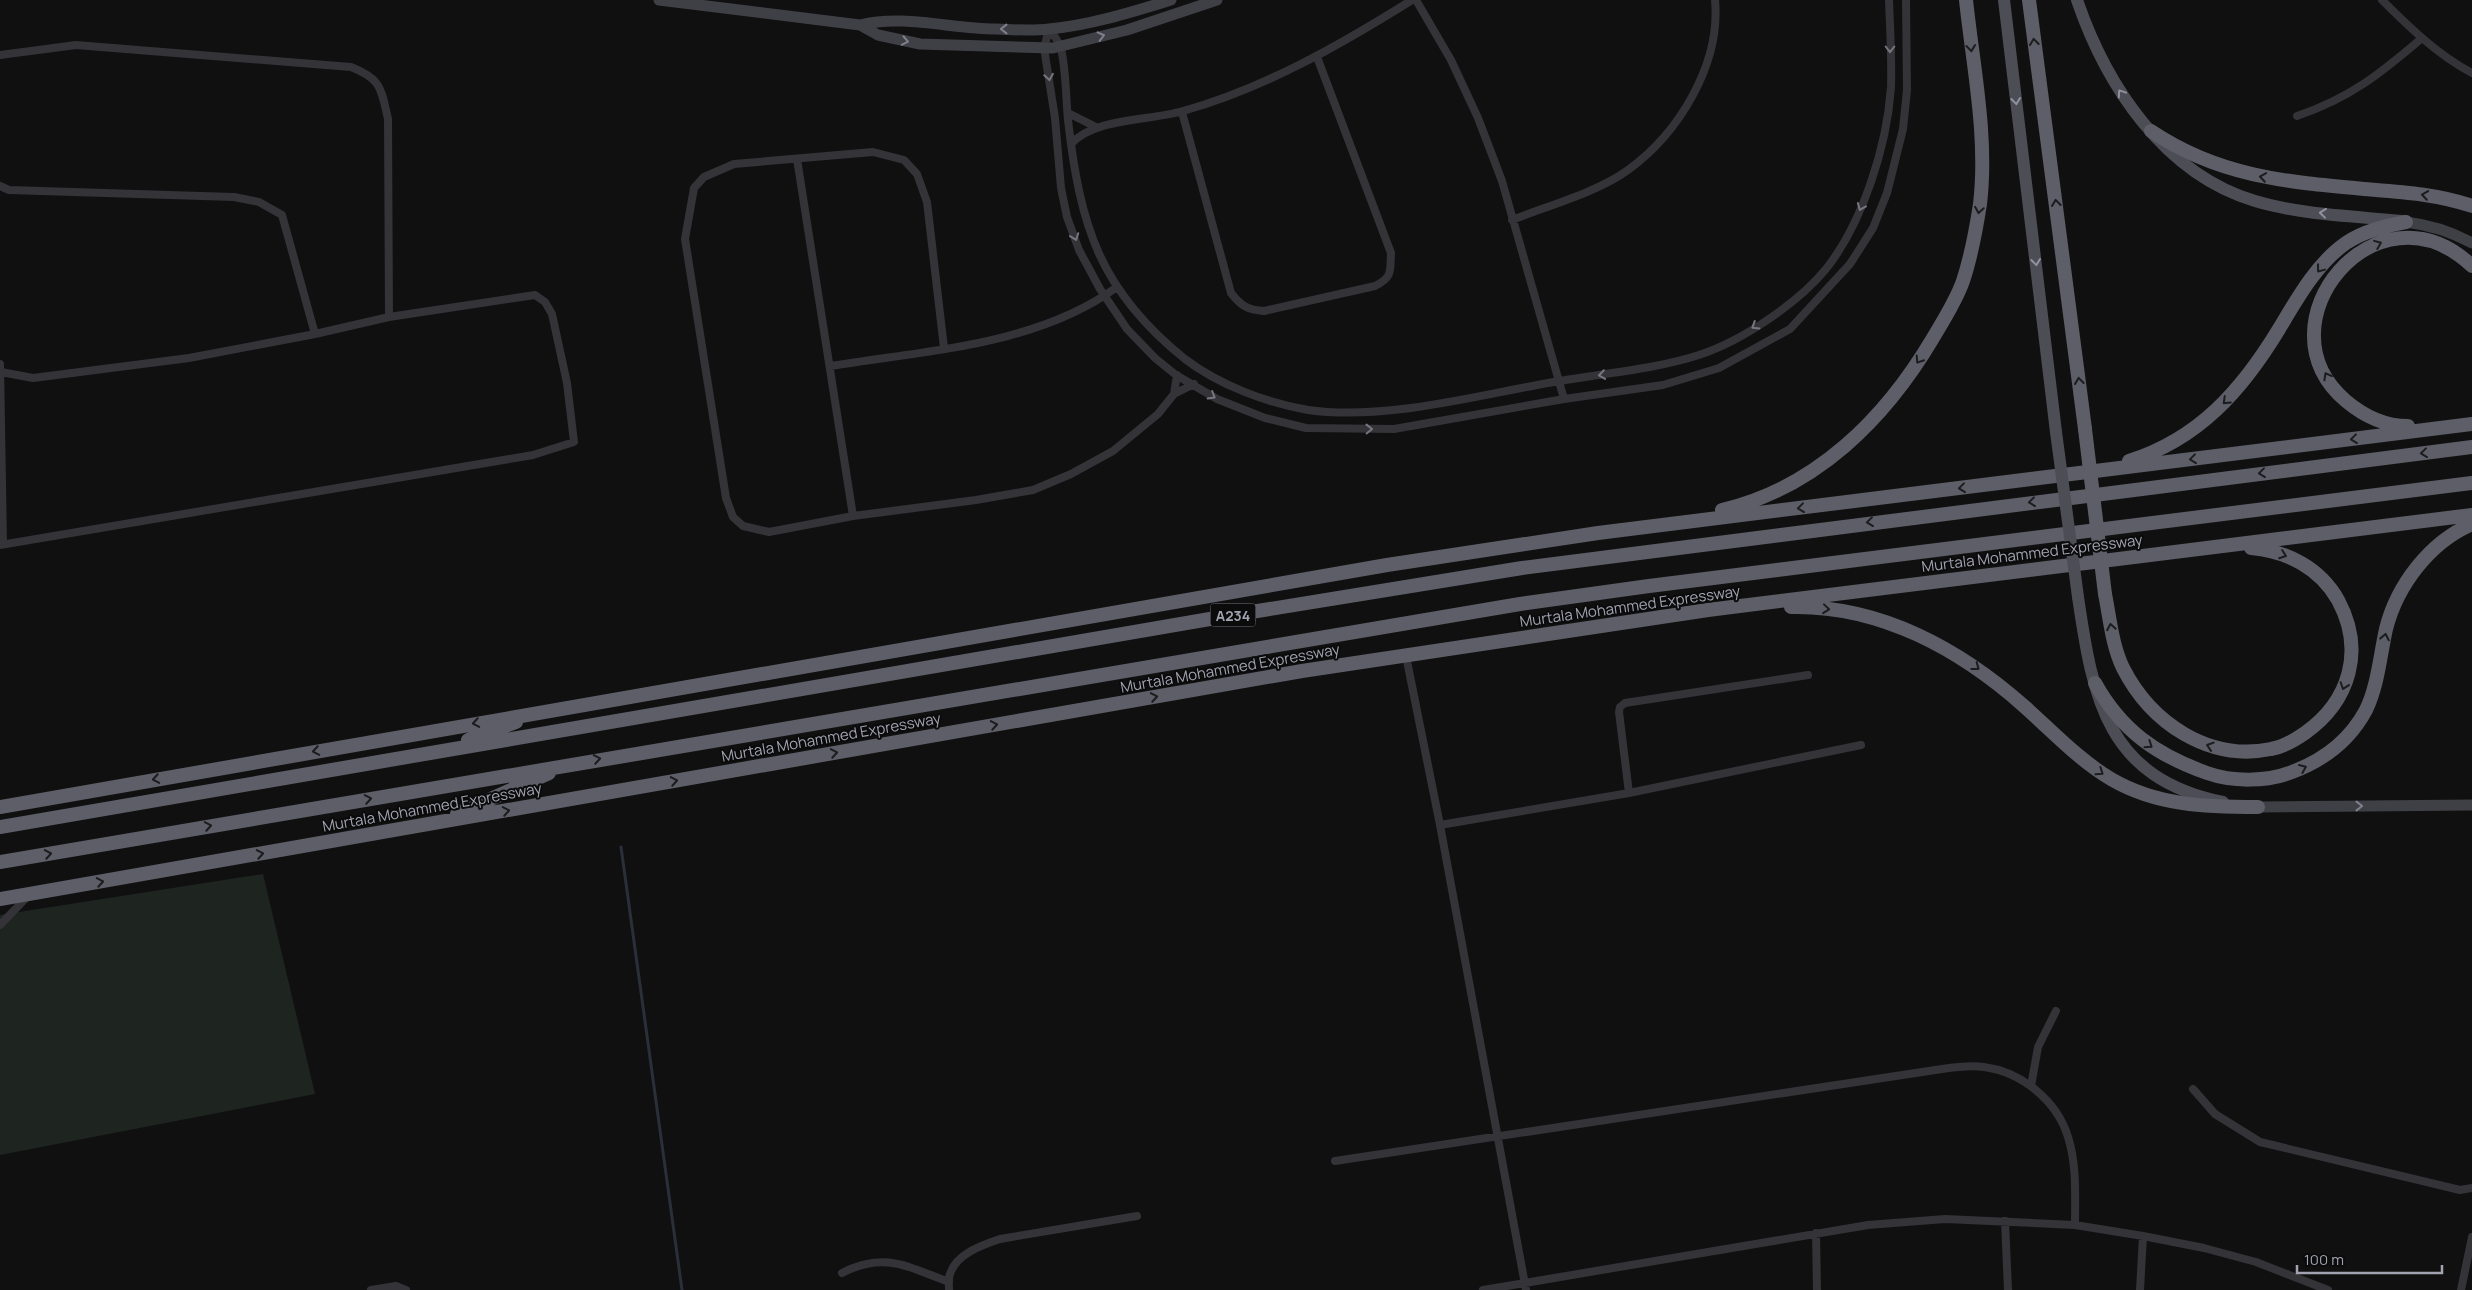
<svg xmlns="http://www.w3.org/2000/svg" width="2472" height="1290" viewBox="0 0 2472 1290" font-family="Manrope,sans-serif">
	<rect width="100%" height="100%" fill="#101011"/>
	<path fill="#1e2521" d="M 263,874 L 315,1094 L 0,1155 L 0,915 Z"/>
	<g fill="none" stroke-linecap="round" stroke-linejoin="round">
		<path stroke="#2a2f39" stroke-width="3" d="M 621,847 L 682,1290"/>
		<path stroke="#333338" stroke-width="8" d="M 1416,0 L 1451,60 L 1478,118 L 1502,181 L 1564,399
			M 2382,0 C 2410,28 2438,55 2472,73
			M 1049,29 L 1044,48 L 1055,118 L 1061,188 L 1067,217 L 1079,250 L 1100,289 L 1127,329 L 1155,358 L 1176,375 L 1217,399 L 1265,418 L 1306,428 L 1394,429 L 1564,399 L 1663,385 L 1719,368 L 1790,329 L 1850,264 L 1873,228 L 1887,193 L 1903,129 L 1907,90 L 1906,0
			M 1049,29 C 1053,34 1058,41 1060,46 C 1066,62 1066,102 1068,120 C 1080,225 1099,290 1185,359 C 1219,385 1267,403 1308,410 C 1386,421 1477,395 1554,382 C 1603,373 1652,370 1699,355 C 1742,341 1798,303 1826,269 C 1863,222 1887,146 1891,87 C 1892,59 1890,29 1889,0
			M 0,55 L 76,45 L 351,67 C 382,79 381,89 388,119 L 389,317
			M 1182,112 L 1231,293 C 1241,306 1248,310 1264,311 L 1375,286 C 1393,277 1390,271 1391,253 L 1317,57
			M 1068,113 L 1096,127
			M 2297,116 C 2350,98 2380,74 2422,38
			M 1071,144 C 1094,118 1149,121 1183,111 C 1265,88 1340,45 1412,0
			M 797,159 L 853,516
			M 0,186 L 9,190 L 234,197 L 259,202 L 282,215 L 315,334
			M 1512,220 C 1547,206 1598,192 1628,170 C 1679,133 1721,64 1715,0
			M 944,348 L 927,202 L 917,174 L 904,160 L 873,152 L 734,164 L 704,177 L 694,188 L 685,239 L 726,498 L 733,517 L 743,526 L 769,532 L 853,516 L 976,500 L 1033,490 L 1071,474 L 1113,451 L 1158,414 L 1174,394 L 1194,384
			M 0,364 L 3,544
			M 831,366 C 927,350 1036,346 1117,287
			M 1174,394 L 1177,375
			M 0,545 L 533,455 L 574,442 L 567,383 L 552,314 L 545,302 L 535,295 L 389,317 L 315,334 L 189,358 L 33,378 L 1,372
			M 1406,656 L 1440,825 L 1526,1290
			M 1629,793 L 1619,712 L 1620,707 L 1625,703 L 1808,675
			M 1440,825 L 1629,793 L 1861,745
			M 0,925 L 28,896
			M 2031,1086 L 2038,1047 L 2056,1011
			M 2193,1089 L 2215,1114 L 2260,1142 L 2460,1190 L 2472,1188
			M 1335,1161 L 1942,1069 C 1956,1067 1970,1065 1984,1067 C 2022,1072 2057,1101 2068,1137 C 2077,1165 2075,1196 2075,1225
			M 2005,1221 L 2008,1290
			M 1816,1233 L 1817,1290
			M 842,1273 C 884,1251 908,1267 949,1282
			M 371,1290 L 396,1286 L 406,1290
			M 949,1290 C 949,1285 948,1279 950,1274 C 956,1254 982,1245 1000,1239 L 1137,1216
			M 1483,1290 L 1868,1225 L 1945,1219 L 2075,1225 L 2143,1236 L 2204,1248 L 2256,1262 L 2328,1290
			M 2140,1290 L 2143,1236
			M 2461,1290 L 2472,1237"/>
		<path stroke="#3f3f46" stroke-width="11" d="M 659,0 L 860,25 C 904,14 951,29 996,29 C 1014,30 1032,31 1049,29 C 1091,25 1132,12 1171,0
			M 860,25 L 878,35 L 920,44 L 1053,48 L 1127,30 L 1217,0
			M 2406,222 C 2431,225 2450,231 2472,243
			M 2258,807 L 2472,805"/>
		<path stroke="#4d4d55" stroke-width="12" d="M 2004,0 L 2056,432
			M 2077,0 C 2106,85 2164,174 2255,201 C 2302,215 2353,216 2402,221
			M 2078,597 C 2093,700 2107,778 2223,802"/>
		<path stroke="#5d5e67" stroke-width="14" d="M 2029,0 L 2085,429
			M 2151,131 C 2218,176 2285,182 2364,189 C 2401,192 2437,194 2472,206
			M 2408,426 C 2384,426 2365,417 2346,401 C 2255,324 2377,176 2472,266
			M 2129,461 C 2199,439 2242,390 2279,329 C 2297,299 2317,263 2346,243 C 2364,231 2385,226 2406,222
			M 1722,510 C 1816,488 1885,419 1933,338 C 1943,321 1956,301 1963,281 C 1971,257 1976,230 1980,204 C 1988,137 1973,66 1966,0
			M 2105,594 C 2110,619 2112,645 2123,668 C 2151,723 2209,762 2271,749 C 2283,747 2295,740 2305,733 C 2350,701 2365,650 2338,600 C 2320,568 2287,551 2251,548
			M 1791,607 C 1880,605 1960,649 2025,707 C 2053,732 2079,760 2111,779 C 2157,806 2207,807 2258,807
			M 2095,683 C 2121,730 2156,755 2207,773 C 2232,782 2267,782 2292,772 C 2324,760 2350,740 2366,710 C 2378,685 2380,656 2386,629 C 2397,585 2430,542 2472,524
			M 468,740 L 516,722
			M 0,807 L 1387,565 L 1598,533 L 2472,424
			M 457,814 L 549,773
			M 0,827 L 1233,615 L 1522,568 L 2472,447
			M 0,862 L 1520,604 L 1649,586 L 2472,483
			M 0,899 L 1302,671 L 1708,610 L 2472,515"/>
		<path stroke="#4d4d55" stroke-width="12" d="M 2056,432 L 2078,597"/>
		<path stroke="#5d5e67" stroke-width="14" d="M 2085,429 L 2105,594"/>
	</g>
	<defs><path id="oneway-chevron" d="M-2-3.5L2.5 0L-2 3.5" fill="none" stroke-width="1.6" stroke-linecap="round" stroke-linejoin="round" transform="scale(1.25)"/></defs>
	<g stroke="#7f808c">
		<use href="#oneway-chevron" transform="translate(1004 29) rotate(180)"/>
		<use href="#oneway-chevron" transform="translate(1101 36) rotate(-14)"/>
		<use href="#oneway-chevron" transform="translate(905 41) rotate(11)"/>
		<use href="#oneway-chevron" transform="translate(2359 806)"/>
	</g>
	<g stroke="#1b1c1e">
		<use href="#oneway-chevron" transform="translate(2034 42) rotate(-97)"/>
		<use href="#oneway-chevron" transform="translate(1971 48) rotate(84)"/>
		<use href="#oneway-chevron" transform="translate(2263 177) rotate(-171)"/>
		<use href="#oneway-chevron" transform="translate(2425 195) rotate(-171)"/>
		<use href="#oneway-chevron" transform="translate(2056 203) rotate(-97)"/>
		<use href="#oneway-chevron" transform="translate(1979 210) rotate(99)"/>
		<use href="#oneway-chevron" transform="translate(2378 244) rotate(-22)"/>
		<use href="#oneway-chevron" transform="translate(2320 269) rotate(127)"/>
		<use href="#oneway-chevron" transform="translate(1919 360) rotate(123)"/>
		<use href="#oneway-chevron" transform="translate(2327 376) rotate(-119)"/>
		<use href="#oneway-chevron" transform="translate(2079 381) rotate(-97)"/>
		<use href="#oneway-chevron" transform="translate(2226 401) rotate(136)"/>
		<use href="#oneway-chevron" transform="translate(2354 439) rotate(173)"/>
		<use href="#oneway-chevron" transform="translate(2424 453) rotate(173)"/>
		<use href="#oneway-chevron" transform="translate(2193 459) rotate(173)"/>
		<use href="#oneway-chevron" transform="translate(2262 473) rotate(173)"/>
		<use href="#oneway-chevron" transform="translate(1962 488) rotate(173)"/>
		<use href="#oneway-chevron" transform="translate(2032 502) rotate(173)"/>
		<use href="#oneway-chevron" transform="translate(1801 508) rotate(173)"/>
		<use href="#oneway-chevron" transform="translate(1870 522) rotate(173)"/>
		<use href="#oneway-chevron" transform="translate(2283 555) rotate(20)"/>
		<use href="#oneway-chevron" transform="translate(1826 609) rotate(6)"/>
		<use href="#oneway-chevron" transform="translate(2111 627) rotate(-100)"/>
		<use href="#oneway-chevron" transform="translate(2385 637) rotate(-79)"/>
		<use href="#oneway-chevron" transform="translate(1976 667) rotate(37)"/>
		<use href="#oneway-chevron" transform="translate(2344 686) rotate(109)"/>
		<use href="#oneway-chevron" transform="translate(1154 697) rotate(-10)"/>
		<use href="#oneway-chevron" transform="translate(476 723) rotate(170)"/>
		<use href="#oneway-chevron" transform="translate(994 725) rotate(-10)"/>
		<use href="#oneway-chevron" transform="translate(2149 745) rotate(34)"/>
		<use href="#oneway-chevron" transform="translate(2210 746) rotate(-162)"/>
		<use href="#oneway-chevron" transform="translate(316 751) rotate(170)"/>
		<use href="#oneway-chevron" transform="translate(834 753) rotate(-10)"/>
		<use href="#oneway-chevron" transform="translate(597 759) rotate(-10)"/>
		<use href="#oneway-chevron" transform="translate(2303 768) rotate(-23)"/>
		<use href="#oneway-chevron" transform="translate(2100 772) rotate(34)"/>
		<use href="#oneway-chevron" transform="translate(156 779) rotate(170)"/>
		<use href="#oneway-chevron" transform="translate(674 781) rotate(-10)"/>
		<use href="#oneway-chevron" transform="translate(368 799) rotate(-10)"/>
		<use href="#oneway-chevron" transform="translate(506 811) rotate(-10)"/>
		<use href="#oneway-chevron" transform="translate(208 826) rotate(-10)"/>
		<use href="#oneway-chevron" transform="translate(48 854) rotate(-10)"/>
		<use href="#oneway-chevron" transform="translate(260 854) rotate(-10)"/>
		<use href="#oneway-chevron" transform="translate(100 882) rotate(-10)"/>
	</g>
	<g stroke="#767681">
		<use href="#oneway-chevron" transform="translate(1890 49) rotate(90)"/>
		<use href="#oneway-chevron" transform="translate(1049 77) rotate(81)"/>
		<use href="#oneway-chevron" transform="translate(1861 207) rotate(112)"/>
		<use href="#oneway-chevron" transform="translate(1075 237) rotate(70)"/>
		<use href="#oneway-chevron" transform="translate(1755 326) rotate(148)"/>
		<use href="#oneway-chevron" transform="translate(1602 375) rotate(172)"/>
		<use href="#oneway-chevron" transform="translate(1212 396) rotate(31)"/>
		<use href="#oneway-chevron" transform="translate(1369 429) rotate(-1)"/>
	</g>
	<g stroke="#91929f">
		<use href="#oneway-chevron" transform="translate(2121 93) rotate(-124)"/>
		<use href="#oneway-chevron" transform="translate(2016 101) rotate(83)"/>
		<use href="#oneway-chevron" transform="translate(2323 213) rotate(-174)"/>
		<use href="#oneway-chevron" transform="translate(2036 262) rotate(83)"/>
	</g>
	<g text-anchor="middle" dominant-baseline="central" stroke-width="4" stroke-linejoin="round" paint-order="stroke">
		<rect fill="#0b0b0c" stroke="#757580" stroke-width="1" x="1210.5" y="603.5" width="45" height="23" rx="4"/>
		<g font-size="14" font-weight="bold" fill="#a2a3b1">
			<text x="1233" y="615">A234</text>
		</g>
		<g font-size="15" fill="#a2a3b1" stroke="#0b0b0c">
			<text transform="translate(2032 553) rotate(-7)">Murtala Mohammed Expressway</text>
			<text transform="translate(1630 606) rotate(-8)">Murtala Mohammed Expressway</text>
			<text transform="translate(1230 668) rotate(-10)">Murtala Mohammed Expressway</text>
			<text transform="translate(831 737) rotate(-10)">Murtala Mohammed Expressway</text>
			<text transform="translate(432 807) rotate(-10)">Murtala Mohammed Expressway</text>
		</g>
	</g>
	<path d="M2297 1265v8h145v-8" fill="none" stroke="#a2a3b1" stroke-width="2.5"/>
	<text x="2304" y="1265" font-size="15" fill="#a2a3b1" stroke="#0b0b0c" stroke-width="4" paint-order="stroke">100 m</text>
</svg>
